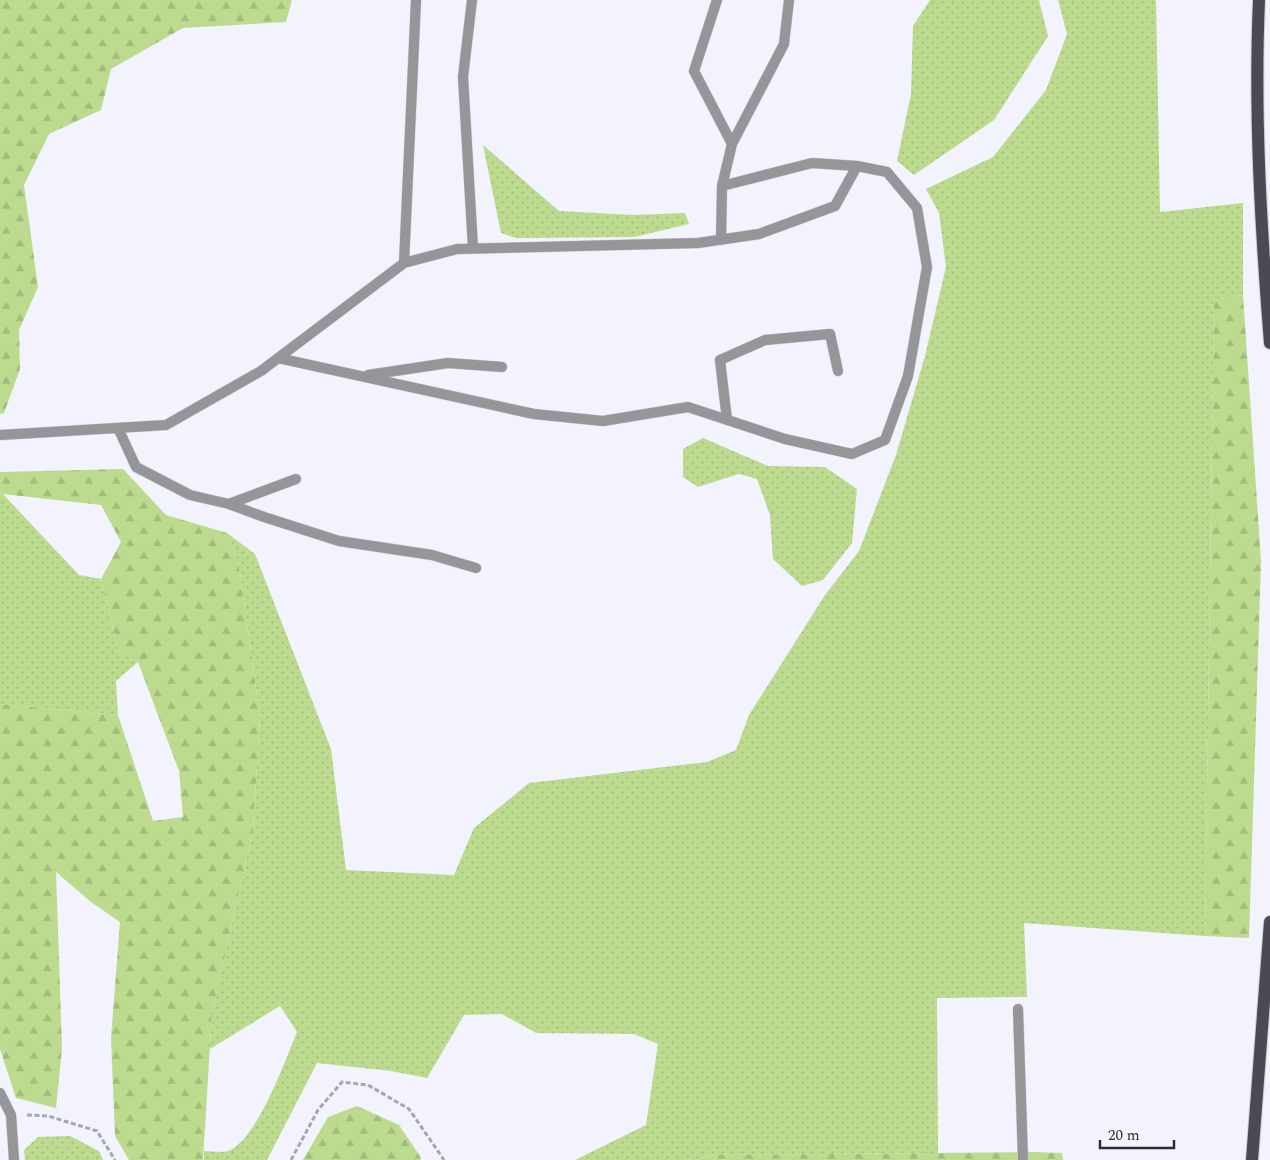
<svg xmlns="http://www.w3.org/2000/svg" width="1270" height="1160" viewBox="0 0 1270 1160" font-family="Spectral,serif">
	<defs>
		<pattern id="grass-dots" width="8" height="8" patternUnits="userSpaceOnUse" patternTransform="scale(1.25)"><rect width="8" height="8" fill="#bcdb8e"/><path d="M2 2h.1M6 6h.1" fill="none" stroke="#a2bc7b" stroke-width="1.8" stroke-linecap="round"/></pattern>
		<pattern id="forest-firs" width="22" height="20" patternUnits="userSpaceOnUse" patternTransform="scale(1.25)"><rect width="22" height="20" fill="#bcdb8e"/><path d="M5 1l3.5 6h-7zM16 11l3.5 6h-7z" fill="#a2bc7b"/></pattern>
	</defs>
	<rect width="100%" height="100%" fill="#f2f3fd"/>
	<path fill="url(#grass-dots)" d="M 930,0 L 1039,0 L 1048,36 L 994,120 L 914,175 L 897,161 L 911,94 L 913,26 Z
		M 1058,0 L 1156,0 L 1160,212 L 1243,203 L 1243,295 L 1214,300 L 1205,936 L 1024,923 L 1027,997 L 937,998 L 938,1153 L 716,1155 L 687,1160 L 575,1160 L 646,1125 L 658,1044 L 634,1034 L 536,1033 L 502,1014 L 464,1015 L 427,1078 L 391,1071 L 317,1063 L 267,1160 L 204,1160 L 204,1151 C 211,1151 221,1153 228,1151 C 257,1140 285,1061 297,1032 L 280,1006 L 210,1049 L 212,1013 L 253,830 L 260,717 L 239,566 L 227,533 L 255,554 L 331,749 L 346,870 L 454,875 L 474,828 L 529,783 L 707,762 L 736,750 L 749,715 L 825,595 L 859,551 L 896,455 L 925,356 L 946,267 L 939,213 L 926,189 L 993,157 L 1046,90 L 1067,34 Z
		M 483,145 L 559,211 L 634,215 L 685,213 L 689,224 L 634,237 L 516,238 L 501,233 Z
		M 703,438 L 768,466 L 825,467 L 857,489 L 852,543 L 823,580 L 802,586 L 773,559 L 770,515 L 757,479 L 739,474 L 698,487 L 683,477 L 683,449 Z
		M 0,491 L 79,575 L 101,579 L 119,652 L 138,662 L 116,681 L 118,715 L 0,704 Z
		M 70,1136 L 99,1151 L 103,1160 L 25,1160 L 24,1150 L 38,1137 Z"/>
	<path fill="url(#forest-firs)" d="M 0,0 L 292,0 L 286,22 L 183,28 L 111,69 L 101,110 L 49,134 L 24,185 L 38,287 L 19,330 L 20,369 L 4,413 L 0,414 Z
		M 1243,295 L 1261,561 L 1249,938 L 1205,936 L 1214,300 Z
		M 123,469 L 166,515 L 227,533 L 239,566 L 260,717 L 253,830 L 212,1013 L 203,1160 L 129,1160 L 115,1136 L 111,1038 L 120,922 L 91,902 L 56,872 L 62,1048 L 56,1108 L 16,1098 L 0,1049 L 0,704 L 118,715 L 153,821 L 183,817 L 179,771 L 138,662 L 119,652 L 101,579 L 121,542 L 101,505 L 3,494 L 0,491 L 0,472 Z
		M 357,1106 L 399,1125 L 420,1156 L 421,1160 L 303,1160 L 328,1117 Z
		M 1033,1152 L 1062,1153 L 1063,1160 L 687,1160 L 716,1155 Z"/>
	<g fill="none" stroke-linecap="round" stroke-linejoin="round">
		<defs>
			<path id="service" d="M 472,0 L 463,77 L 473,248
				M 717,0 L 694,71 L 732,144
				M 722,186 L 732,144 L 784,44 L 789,0
				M 721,240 L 722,186 L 812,163 L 857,166
				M 404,263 L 416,0
				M 368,375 L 448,363 L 502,367
				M 727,420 L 720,360 L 765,340 L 830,334 L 838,371
				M 118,428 L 136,467 L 190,495 L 229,504 L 264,517 L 339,541 L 432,555 L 476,568
				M 0,435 L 166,425 L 261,371 L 404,263 L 457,249 L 698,243 L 759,234 L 835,206 L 857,166 L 887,172 L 917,208 L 927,267 L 908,376 L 885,440 L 852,454 L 785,439 L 688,407 L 603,421 L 534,414 L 278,358
				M 229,504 L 296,479
				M 1018,1009 L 1023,1160
				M 0,1093 L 11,1115 L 14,1160"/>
			<path id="primary" d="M 1259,0 C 1254,115 1261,229 1270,343
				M 1252,1160 L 1270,922"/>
		</defs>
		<use href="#service" stroke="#cecfd8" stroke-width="11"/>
		<use href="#primary" stroke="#cecfd8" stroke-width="14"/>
		<path stroke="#a6a7ae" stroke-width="3" stroke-dasharray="5 2.5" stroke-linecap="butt" d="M 27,1115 L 48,1116 L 97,1131 L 115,1160
			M 291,1160 L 318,1110 L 342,1082 L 368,1085 L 409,1109 L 444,1160"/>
		<use href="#service" stroke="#95969a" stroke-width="10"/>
		<use href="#primary" stroke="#4a4a52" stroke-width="12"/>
	</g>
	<path d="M1100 1140v8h74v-8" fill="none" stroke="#2c2d31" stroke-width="2.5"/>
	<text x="1108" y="1140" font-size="15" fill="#2c2d31" stroke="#f2f3fd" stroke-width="4" paint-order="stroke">20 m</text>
</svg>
